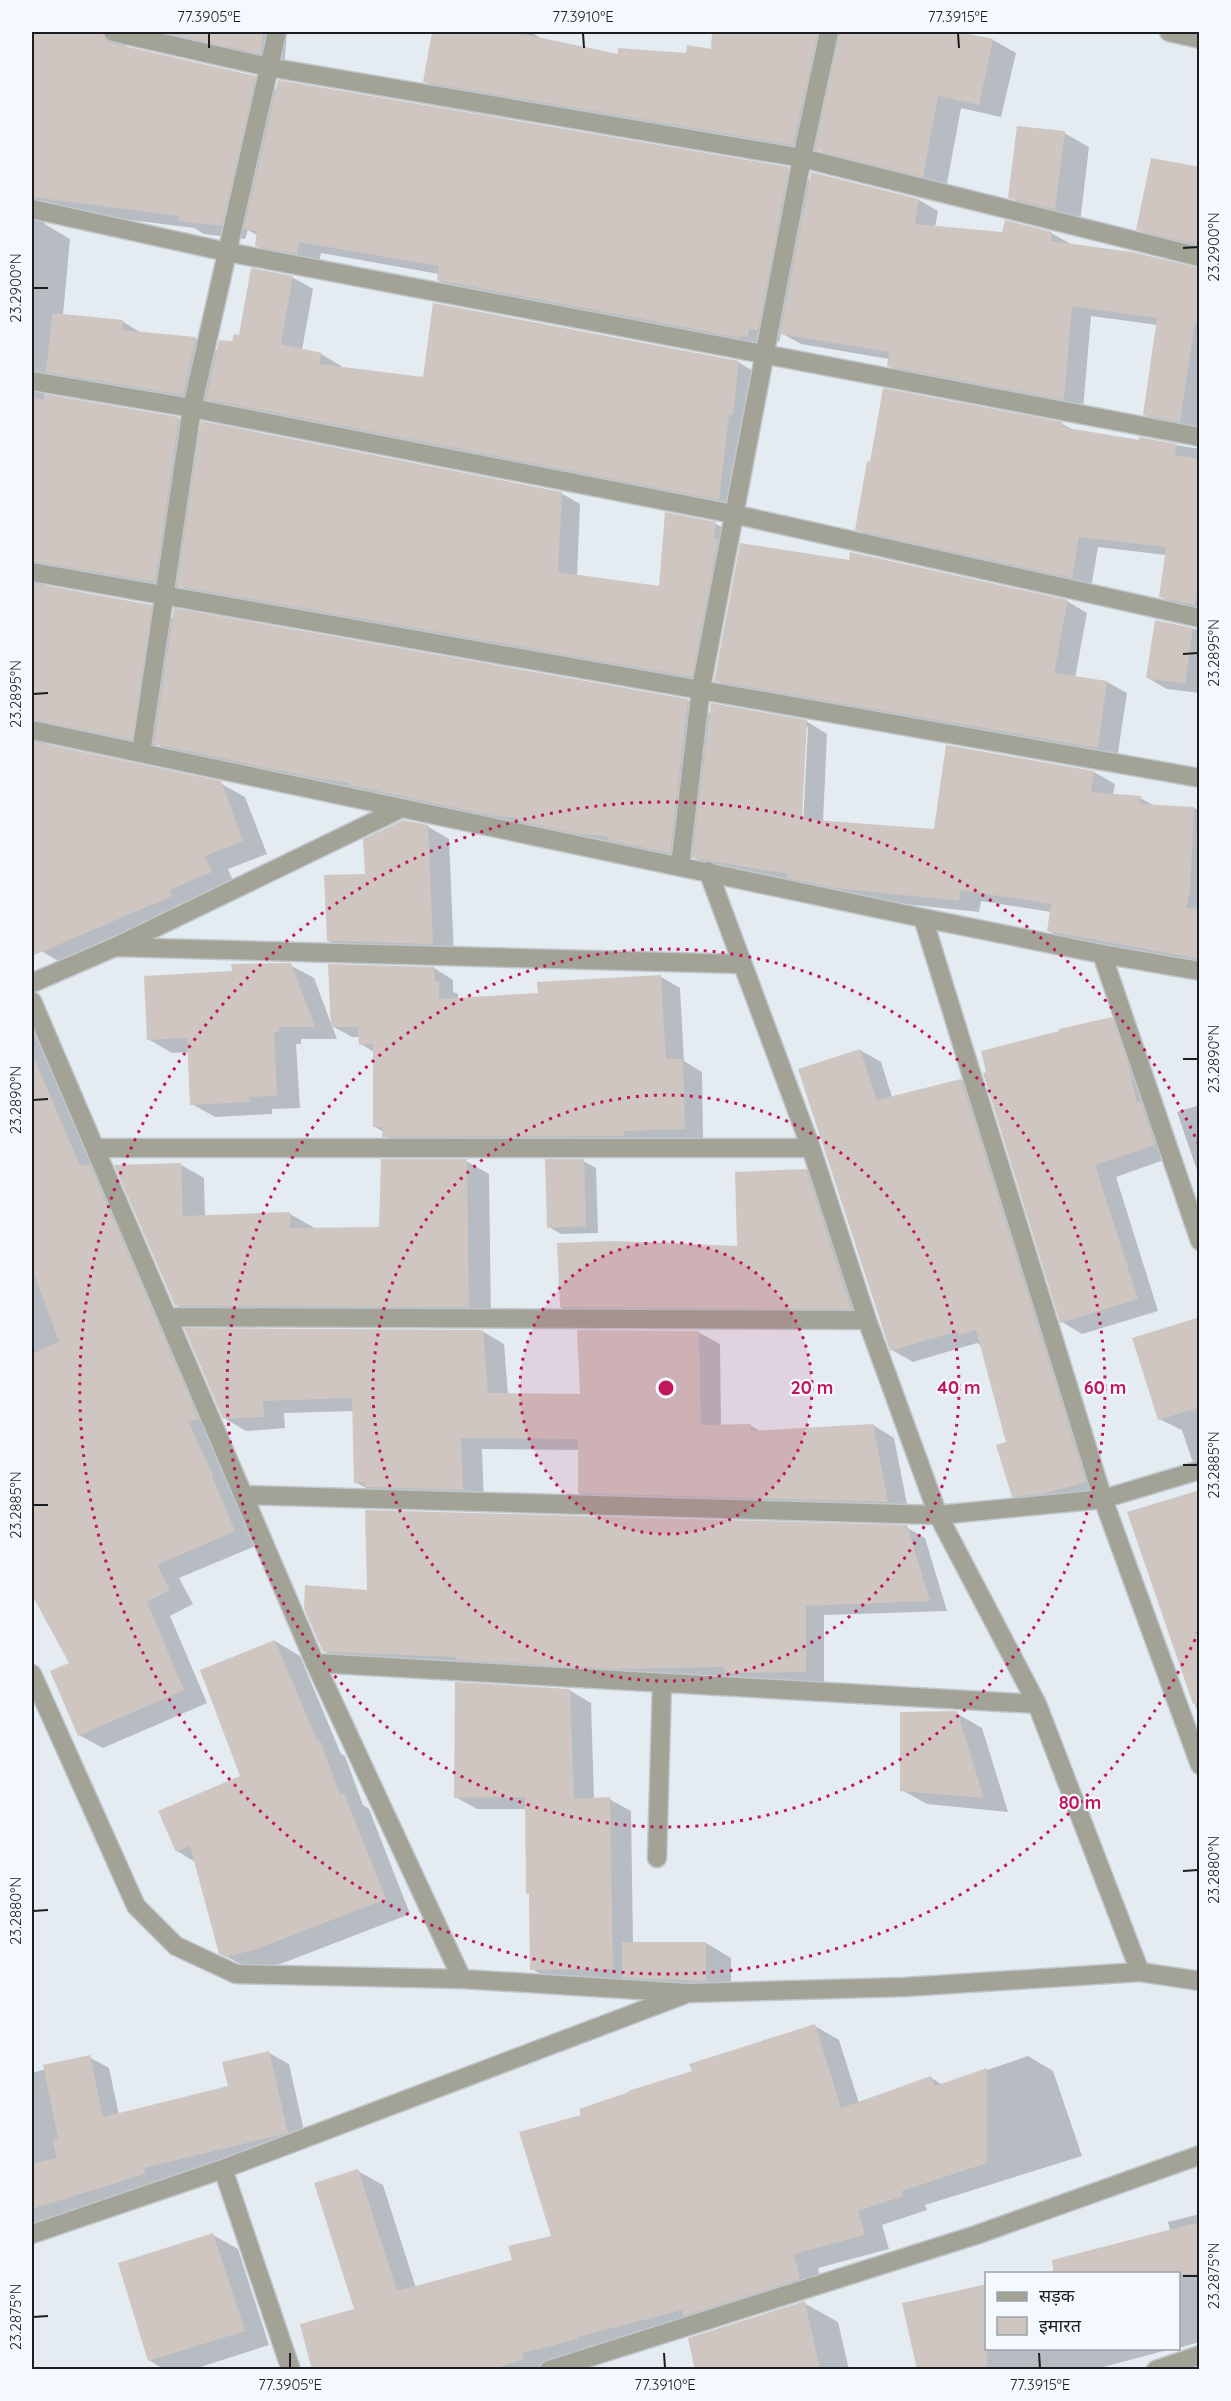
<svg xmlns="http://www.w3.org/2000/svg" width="1231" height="2401" viewBox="0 0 1231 2401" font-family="Quicksand,'Noto Sans Devanagari',sans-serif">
	<rect width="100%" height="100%" fill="#e4ecf2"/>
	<path fill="#0003" fill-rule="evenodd" d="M 32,32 L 66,34 L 66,32 L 287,32 L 284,66 L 129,37 L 125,44 L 127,48 L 255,77 L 277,90 L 788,169 L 811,181 L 919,200 L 938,211 L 935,227 L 1003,234 L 1051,233 L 1071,244 L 1200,269 L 1200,432 L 1163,425 L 1144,414 L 1158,325 L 1091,316 L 1083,410 L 907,376 L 888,365 L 889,359 L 801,344 L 781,333 L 779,342 L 770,340 L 769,348 L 460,292 L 438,280 L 439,274 L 321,253 L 318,265 L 278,258 L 256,245 L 258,236 L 248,230 L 245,239 L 204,234 L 194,228 L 59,211 L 48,214 L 44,222 L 46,225 L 70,239 L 63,315 L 122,321 L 143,334 L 196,339 L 218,351 L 240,337 L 292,277 L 313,289 L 302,350 L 321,354 L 341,366 L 341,368 L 424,379 L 738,362 L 758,374 L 739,510 L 227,410 L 209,400 L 207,408 L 52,384 L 45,393 L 45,396 L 179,419 L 201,432 L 561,493 L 580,504 L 577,576 L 660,588 L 716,524 L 735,534 L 710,687 L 197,596 L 180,586 L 179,595 L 48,578 L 45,587 L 151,606 L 174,619 L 175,610 L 688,701 L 711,714 L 806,721 L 827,734 L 823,822 L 935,831 L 1094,772 L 1115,784 L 1113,795 L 1140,798 L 1155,806 L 1194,808 L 1200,811 L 1200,967 L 1069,943 L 1049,931 L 1051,912 L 981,901 L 979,912 L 858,899 L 715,869 L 692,856 L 691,864 L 176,755 L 157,744 L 155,752 L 47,736 L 45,746 L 220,783 L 245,797 L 267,854 L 228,869 L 235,885 L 65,965 L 41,951 L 32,929 ZM 805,727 L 808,727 L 803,827 L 800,826 Z
		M 434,32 L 530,32 L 545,40 L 619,56 L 687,55 L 712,51 L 713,32 L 952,32 L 993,40 L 1016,53 L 1001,117 L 961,108 L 946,189 L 840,162 L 818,149 L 816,157 L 447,94 L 424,81 Z
		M 1064,133 L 1089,147 L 1080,223 L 1035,211 L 1010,197 Z
		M 1200,167 L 1200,251 L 1157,240 L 1138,229 Z
		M 1062,424 L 1074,430 L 1140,442 L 1140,439 L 1200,449 L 1200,612 L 1179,608 L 1160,596 L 1166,555 L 1098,547 L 1091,588 L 876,540 L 857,529 Z
		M 1067,601 L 1087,613 L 1075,678 L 1107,682 L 1127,693 L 1117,759 L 735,691 L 716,680 Z
		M 1156,621 L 1200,630 L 1200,693 L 1167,689 L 1148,678 Z
		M 427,826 L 449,839 L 454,956 L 350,953 L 329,941 L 366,875 Z
		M 290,965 L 314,978 L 332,1026 L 434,968 L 453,980 L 453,992 L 458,994 L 458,999 L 539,994 L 661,977 L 680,988 L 684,1061 L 702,1072 L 703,1139 L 403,1147 L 384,1136 L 384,1132 L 375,1127 L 374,1052 L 361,1044 L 360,1037 L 352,1037 L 332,1026 L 337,1039 L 301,1039 L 301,1044 L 296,1044 L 300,1108 L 272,1109 L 272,1114 L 215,1117 L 192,1104 L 189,1052 L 172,1053 L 148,1039 L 233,973 Z
		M 1111,1019 L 1132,1031 L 1175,1156 L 1116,1177 L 1158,1311 L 1082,1334 L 1062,1322 Z
		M 32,1023 L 38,1027 L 258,1545 L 179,1578 L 193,1604 L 170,1616 L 207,1703 L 103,1748 L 79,1735 L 71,1664 L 32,1592 Z
		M 860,1050 L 881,1062 L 892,1097 L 961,1080 L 982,1092 L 1106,1493 L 1034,1508 L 1013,1496 L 1008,1443 L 981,1346 L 977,1343 L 913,1362 L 892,1350 Z
		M 1200,1105 L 1200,1179 L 1177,1112 Z
		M 466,1161 L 489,1174 L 491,1320 L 199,1318 L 176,1305 L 181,1165 L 204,1178 L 205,1217 L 290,1214 L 313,1227 L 313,1230 L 380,1229 Z
		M 583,1161 L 596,1168 L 598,1233 L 561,1234 L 549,1227 Z
		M 806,1170 L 829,1184 L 874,1321 L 585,1320 L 561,1307 L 739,1247 Z
		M 1200,1318 L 1200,1464 L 1192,1460 L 1182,1430 L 1159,1419 Z
		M 186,1330 L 482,1331 L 504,1344 L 508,1395 L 582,1396 L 698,1332 L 720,1344 L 721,1426 L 751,1426 L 762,1432 L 873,1425 L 894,1438 L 909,1514 L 601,1505 L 579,1493 L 579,1450 L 482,1449 L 484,1502 L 377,1494 L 355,1482 L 353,1411 L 284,1413 L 285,1428 L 246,1431 L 224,1418 Z
		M 1200,1491 L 1200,1719 L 1129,1513 Z
		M 906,1527 L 925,1538 L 947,1611 L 824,1615 L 824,1682 L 745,1683 L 734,1677 L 638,1679 L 343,1662 L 324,1651 L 368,1591 Z
		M 275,1641 L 300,1656 L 341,1754 L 345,1756 L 363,1805 L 369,1809 L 410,1914 L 283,1963 L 253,1971 L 220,1953 L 195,1862 L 177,1851 L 242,1777 Z
		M 569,1690 L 591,1703 L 594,1799 L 609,1799 L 631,1811 L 633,1944 L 706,1943 L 731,1958 L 731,1995 L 553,1981 L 532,1969 L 526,1809 L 477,1809 L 455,1797 Z
		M 956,1713 L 982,1728 L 1008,1812 L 927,1804 L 902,1790 Z
		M 815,2026 L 839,2040 L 859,2103 L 931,2078 L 943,2085 L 1028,2056 L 1053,2071 L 1082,2156 L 925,2205 L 927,2210 L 882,2225 L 889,2249 L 818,2268 L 824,2293 L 709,2329 L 702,2325 L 547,2370 L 314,2370 L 356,2310 L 358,2171 L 383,2185 L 416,2288 L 514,2261 L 553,2237 L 582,2116 Z
		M 269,2053 L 289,2064 L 307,2144 L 163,2179 L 164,2185 L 32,2235 L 32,2073 L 89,2057 L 109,2068 L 119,2115 L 230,2087 Z
		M 1200,2214 L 1200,2342 L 1178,2348 L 1178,2274 L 1042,2274 L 1061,2269 L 1170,2231 L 1168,2222 Z
		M 213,2235 L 238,2249 L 269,2345 L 191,2370 L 165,2370 L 149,2360 Z
		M 804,2303 L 838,2322 L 849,2370 L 697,2370 Z
		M 986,2348 L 1175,2348 L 1092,2370 L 918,2370 Z"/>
	<path fill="#cfc6c1" d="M 32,32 L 102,32 L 105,40 L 111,43 L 256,76 L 222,226 L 178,221 L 179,216 L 32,197 Z
		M 162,32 L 263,32 L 261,50 L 261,54 Z
		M 432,32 L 513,32 L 618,54 L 618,48 L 686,53 L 687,45 L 711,49 L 712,32 L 818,32 L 793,145 L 423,82 Z
		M 840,32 L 959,32 L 993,39 L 979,105 L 938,96 L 923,177 L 815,150 Z
		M 278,80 L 789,167 L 758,330 L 749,329 L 748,337 L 741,336 L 741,338 L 437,280 L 439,266 L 299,242 L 297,254 L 255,246 L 257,231 L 244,229 Z
		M 1017,126 L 1065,131 L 1055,209 L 1008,198 Z
		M 1151,158 L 1200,167 L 1200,245 L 1136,230 Z
		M 811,172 L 919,199 L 915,224 L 1002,232 L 1005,220 L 1052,232 L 1051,241 L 1132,252 L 1200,268 L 1200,323 L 1195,322 L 1180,422 L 1143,415 L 1157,318 L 1072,306 L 1064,400 L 887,366 L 889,352 L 780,334 Z
		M 251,268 L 293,276 L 281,344 L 322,353 L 319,364 L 423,377 L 433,303 L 739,361 L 733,415 L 729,415 L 719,500 L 206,399 L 219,340 L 232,341 L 234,334 L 239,335 Z
		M 52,313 L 123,320 L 122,330 L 196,337 L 183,395 L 46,372 Z
		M 883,388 L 1063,422 L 1062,427 L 1139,440 L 1139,437 L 1177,444 L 1175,455 L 1200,459 L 1200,571 L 1195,605 L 1159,597 L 1166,547 L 1079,537 L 1072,578 L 855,530 L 867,461 L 870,462 Z
		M 44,394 L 179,417 L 155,582 L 32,561 L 32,398 L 44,400 Z
		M 201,421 L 562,492 L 558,572 L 659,586 L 665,512 L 716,522 L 714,538 L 718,539 L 692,677 L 177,586 Z
		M 740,543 L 849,560 L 850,552 L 1068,600 L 1054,673 L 1107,681 L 1098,748 L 714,681 Z
		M 32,583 L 152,605 L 132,740 L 32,719 Z
		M 174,608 L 688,699 L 670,853 L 608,840 L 609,837 L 574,833 L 518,821 L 518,818 L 494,816 L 349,785 L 350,783 L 321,779 L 154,744 Z
		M 1155,620 L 1193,628 L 1185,684 L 1146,678 Z
		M 711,703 L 807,720 L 802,819 L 934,829 L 946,745 L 1094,771 L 1091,792 L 1141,796 L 1140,804 L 1194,807 L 1190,890 L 1186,908 L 1200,909 L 1200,959 L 1047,931 L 1051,904 L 960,890 L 959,901 L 836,888 L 787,878 L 788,874 L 692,858 Z
		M 32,741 L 221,781 L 243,841 L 205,856 L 212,872 L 169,890 L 172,896 L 32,956 Z
		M 403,820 L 428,825 L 433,944 L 327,941 L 324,875 L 365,874 L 363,839 Z
		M 291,963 L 315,1027 L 278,1027 L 279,1032 L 274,1032 L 277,1096 L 249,1097 L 250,1102 L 190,1105 L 187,1038 L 147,1040 L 144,976 L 232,971 L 231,964 Z
		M 328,964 L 434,967 L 435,982 L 439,981 L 439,999 L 538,993 L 537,982 L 661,975 L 666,1059 L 683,1059 L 685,1129 L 624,1131 L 624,1136 L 382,1137 L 383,1127 L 373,1127 L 373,1044 L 359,1045 L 358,1027 L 331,1027 Z
		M 1112,1017 L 1129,1067 L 1137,1103 L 1140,1101 L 1155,1145 L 1095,1165 L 1138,1299 L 1060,1323 L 983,1073 L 986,1072 L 981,1051 L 1059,1031 L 1059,1029 Z
		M 860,1049 L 877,1100 L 961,1079 L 1086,1482 L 1046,1493 L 1012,1497 L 996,1445 L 1006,1442 L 976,1330 L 959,1335 L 958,1331 L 890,1351 L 798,1069 Z
		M 32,1053 L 80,1166 L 90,1165 L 199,1420 L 188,1421 L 213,1475 L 212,1476 L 235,1531 L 157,1565 L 170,1590 L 147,1602 L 184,1690 L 78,1736 L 50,1671 L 69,1663 L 32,1595 L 32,1354 L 59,1342 L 32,1268 Z
		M 381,1159 L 467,1159 L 469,1307 L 175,1306 L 114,1165 L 181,1163 L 183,1216 L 290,1212 L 290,1228 L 379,1227 Z
		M 545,1159 L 584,1159 L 586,1226 L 547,1228 Z
		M 806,1169 L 851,1309 L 560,1307 L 557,1243 L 614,1241 L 737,1246 L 735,1172 Z
		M 1200,1317 L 1200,1407 L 1158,1420 L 1132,1338 Z
		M 184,1328 L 483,1330 L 488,1393 L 580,1394 L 577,1330 L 699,1331 L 701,1425 L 751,1424 L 751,1431 L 873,1424 L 888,1502 L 578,1493 L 578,1439 L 461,1438 L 463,1490 L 365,1487 L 364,1482 L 354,1483 L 352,1398 L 263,1401 L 264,1417 L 223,1419 Z
		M 1200,1490 L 1200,1703 L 1193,1704 L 1127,1512 Z
		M 365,1510 L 907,1525 L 930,1601 L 806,1606 L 806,1672 L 725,1673 L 724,1667 L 618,1669 L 456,1660 L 456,1657 L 323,1652 L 304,1608 L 305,1585 L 367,1590 Z
		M 275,1640 L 317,1741 L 320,1740 L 340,1795 L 344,1793 L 386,1899 L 257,1949 L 226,1957 L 219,1954 L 190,1846 L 176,1852 L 158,1811 L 240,1776 L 200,1670 Z
		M 455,1682 L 570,1689 L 574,1799 L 610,1797 L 613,1969 L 530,1970 L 529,1894 L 526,1894 L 525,1797 L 454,1798 Z
		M 957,1711 L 984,1798 L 900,1791 L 900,1712 Z
		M 622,1942 L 706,1942 L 706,1981 L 622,1978 Z
		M 815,2024 L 841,2108 L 931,2076 L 935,2086 L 987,2068 L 987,2163 L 902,2191 L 903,2196 L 858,2211 L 865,2235 L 794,2254 L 800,2279 L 683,2316 L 682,2310 L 578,2337 L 578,2339 L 523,2353 L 524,2359 L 490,2370 L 312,2370 L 300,2324 L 354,2309 L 314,2183 L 358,2169 L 397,2291 L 512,2260 L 508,2246 L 551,2236 L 519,2132 L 581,2115 L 579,2109 L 629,2092 L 628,2091 L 692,2071 L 689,2064 Z
		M 269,2051 L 288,2133 L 144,2168 L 145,2174 L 32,2209 L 32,2164 L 57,2158 L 52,2140 L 58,2138 L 43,2065 L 90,2055 L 103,2117 L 228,2086 L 222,2062 Z
		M 1200,2222 L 1200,2274 L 1054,2274 L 1052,2260 Z
		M 213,2233 L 245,2331 L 148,2361 L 118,2263 Z
		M 987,2284 L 987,2370 L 917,2370 L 902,2303 Z
		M 805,2301 L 820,2370 L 695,2370 L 688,2338 Z"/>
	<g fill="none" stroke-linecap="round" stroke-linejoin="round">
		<defs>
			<path id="minor" d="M 113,32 L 268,67 L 802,158 L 1200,257
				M 1169,32 L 1200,39
				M 32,209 L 227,252 L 1200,437
				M 32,381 L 192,408 L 733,514 L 1200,618
				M 32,572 L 1200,778
				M 32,730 L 923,918 L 1102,954 L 1200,971
				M 141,753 L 192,408 L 277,32
				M 680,866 L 701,688 L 802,158 L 829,32
				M 708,871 L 811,1148 L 867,1320 L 938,1515 L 1037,1704 L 1140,1972
				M 923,918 L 1103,1499 L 1200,1765
				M 115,947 L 742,964
				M 1102,954 L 1200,1241
				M 32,983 L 115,947 L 402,808
				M 32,1001 L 315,1663 L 462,1979
				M 95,1148 L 811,1148
				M 167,1317 L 867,1320
				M 243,1495 L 938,1515 L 1103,1499 L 1200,1470
				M 315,1663 L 1037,1704
				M 32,1674 L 136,1906 L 176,1946 L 236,1974 L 462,1979 L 688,1993 L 905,1987 L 1140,1972 L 1200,1981
				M 657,1858 L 662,1683
				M 223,2169 L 291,2370
				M 32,2234 L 223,2169 L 683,1995
				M 549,2370 L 976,2235 L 1200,2155
				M 1156,2370 L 1200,2355"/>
		</defs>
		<use href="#minor" stroke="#c0c7cc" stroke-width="21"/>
		<use href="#minor" stroke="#a2a396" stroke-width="18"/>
	</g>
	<path fill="none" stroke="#1b1d20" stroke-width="2" d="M 209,33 L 209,48M 583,33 L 584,48M 958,33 L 959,48M 1183,248 L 1198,247M 33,288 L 48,288M 1183,654 L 1198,653M 33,694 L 48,693M 1183,1059 L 1198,1059M 33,1100 L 48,1099M 1183,1465 L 1198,1465M 33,1505 L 48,1505M 1183,1871 L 1198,1870M 33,1911 L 48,1910M 1183,2276 L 1198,2276M 33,2317 L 48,2316M 290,2353 L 290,2368M 664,2353 L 665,2368M 1039,2353 L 1040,2368"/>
	<circle cx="666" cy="1388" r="146" fill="#c2185b" fill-opacity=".12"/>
	<g fill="none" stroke="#c2185b" stroke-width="3" stroke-dasharray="3 6">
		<circle cx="666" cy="1388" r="146"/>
		<circle cx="666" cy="1388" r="293"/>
		<circle cx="666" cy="1388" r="439"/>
		<path d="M1199 1631A586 586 0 1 1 1199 1145"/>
	</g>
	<circle cx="666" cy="1388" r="9" fill="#c2185b" stroke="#f3f9fe" stroke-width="3"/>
	<g font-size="18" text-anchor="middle" font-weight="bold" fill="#c2185b" stroke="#f3f9fe" stroke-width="4.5" stroke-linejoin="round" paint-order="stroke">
		<text x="812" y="1394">20 m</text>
		<text x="959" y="1394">40 m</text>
		<text x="1105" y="1394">60 m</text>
		<text x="1080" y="1809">80 m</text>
	</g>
	<rect width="1231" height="2401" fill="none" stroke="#f3f9fe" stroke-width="66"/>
	<rect x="985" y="2272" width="195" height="78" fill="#f3f9fe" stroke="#9da1a5" stroke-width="1.5"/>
	<rect x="997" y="2292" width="30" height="9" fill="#a2a396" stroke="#9da1a5" stroke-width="1.5"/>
	<text x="1039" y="2302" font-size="18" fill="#1b1d20">सड़क</text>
	<rect x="997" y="2317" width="30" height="18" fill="#cfc6c1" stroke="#9da1a5" stroke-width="1.5"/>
	<text x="1039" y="2332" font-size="18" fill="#1b1d20">इमारत</text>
	<rect x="33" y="33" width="1165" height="2335" fill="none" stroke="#1b1d20" stroke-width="2"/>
	<g font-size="15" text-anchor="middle" fill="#1b1d20">
		<text x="209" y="22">77.3905°E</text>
		<text x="583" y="22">77.3910°E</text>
		<text x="958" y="22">77.3915°E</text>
		<text transform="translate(1214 247) rotate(-90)" y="5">23.2900°N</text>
		<text transform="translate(16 288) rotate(-90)" y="5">23.2900°N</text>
		<text transform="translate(1214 653) rotate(-90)" y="5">23.2895°N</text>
		<text transform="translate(16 694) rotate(-90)" y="5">23.2895°N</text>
		<text transform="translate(1214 1059) rotate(-90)" y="5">23.2890°N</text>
		<text transform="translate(16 1100) rotate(-90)" y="5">23.2890°N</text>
		<text transform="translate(1214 1465) rotate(-90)" y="5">23.2885°N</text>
		<text transform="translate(16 1505) rotate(-90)" y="5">23.2885°N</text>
		<text transform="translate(1214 1870) rotate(-90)" y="5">23.2880°N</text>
		<text transform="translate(16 1911) rotate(-90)" y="5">23.2880°N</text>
		<text transform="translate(1214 2276) rotate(-90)" y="5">23.2875°N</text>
		<text transform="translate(16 2317) rotate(-90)" y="5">23.2875°N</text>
		<text x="290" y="2390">77.3905°E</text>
		<text x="665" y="2390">77.3910°E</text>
		<text x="1040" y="2390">77.3915°E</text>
	</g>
</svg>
